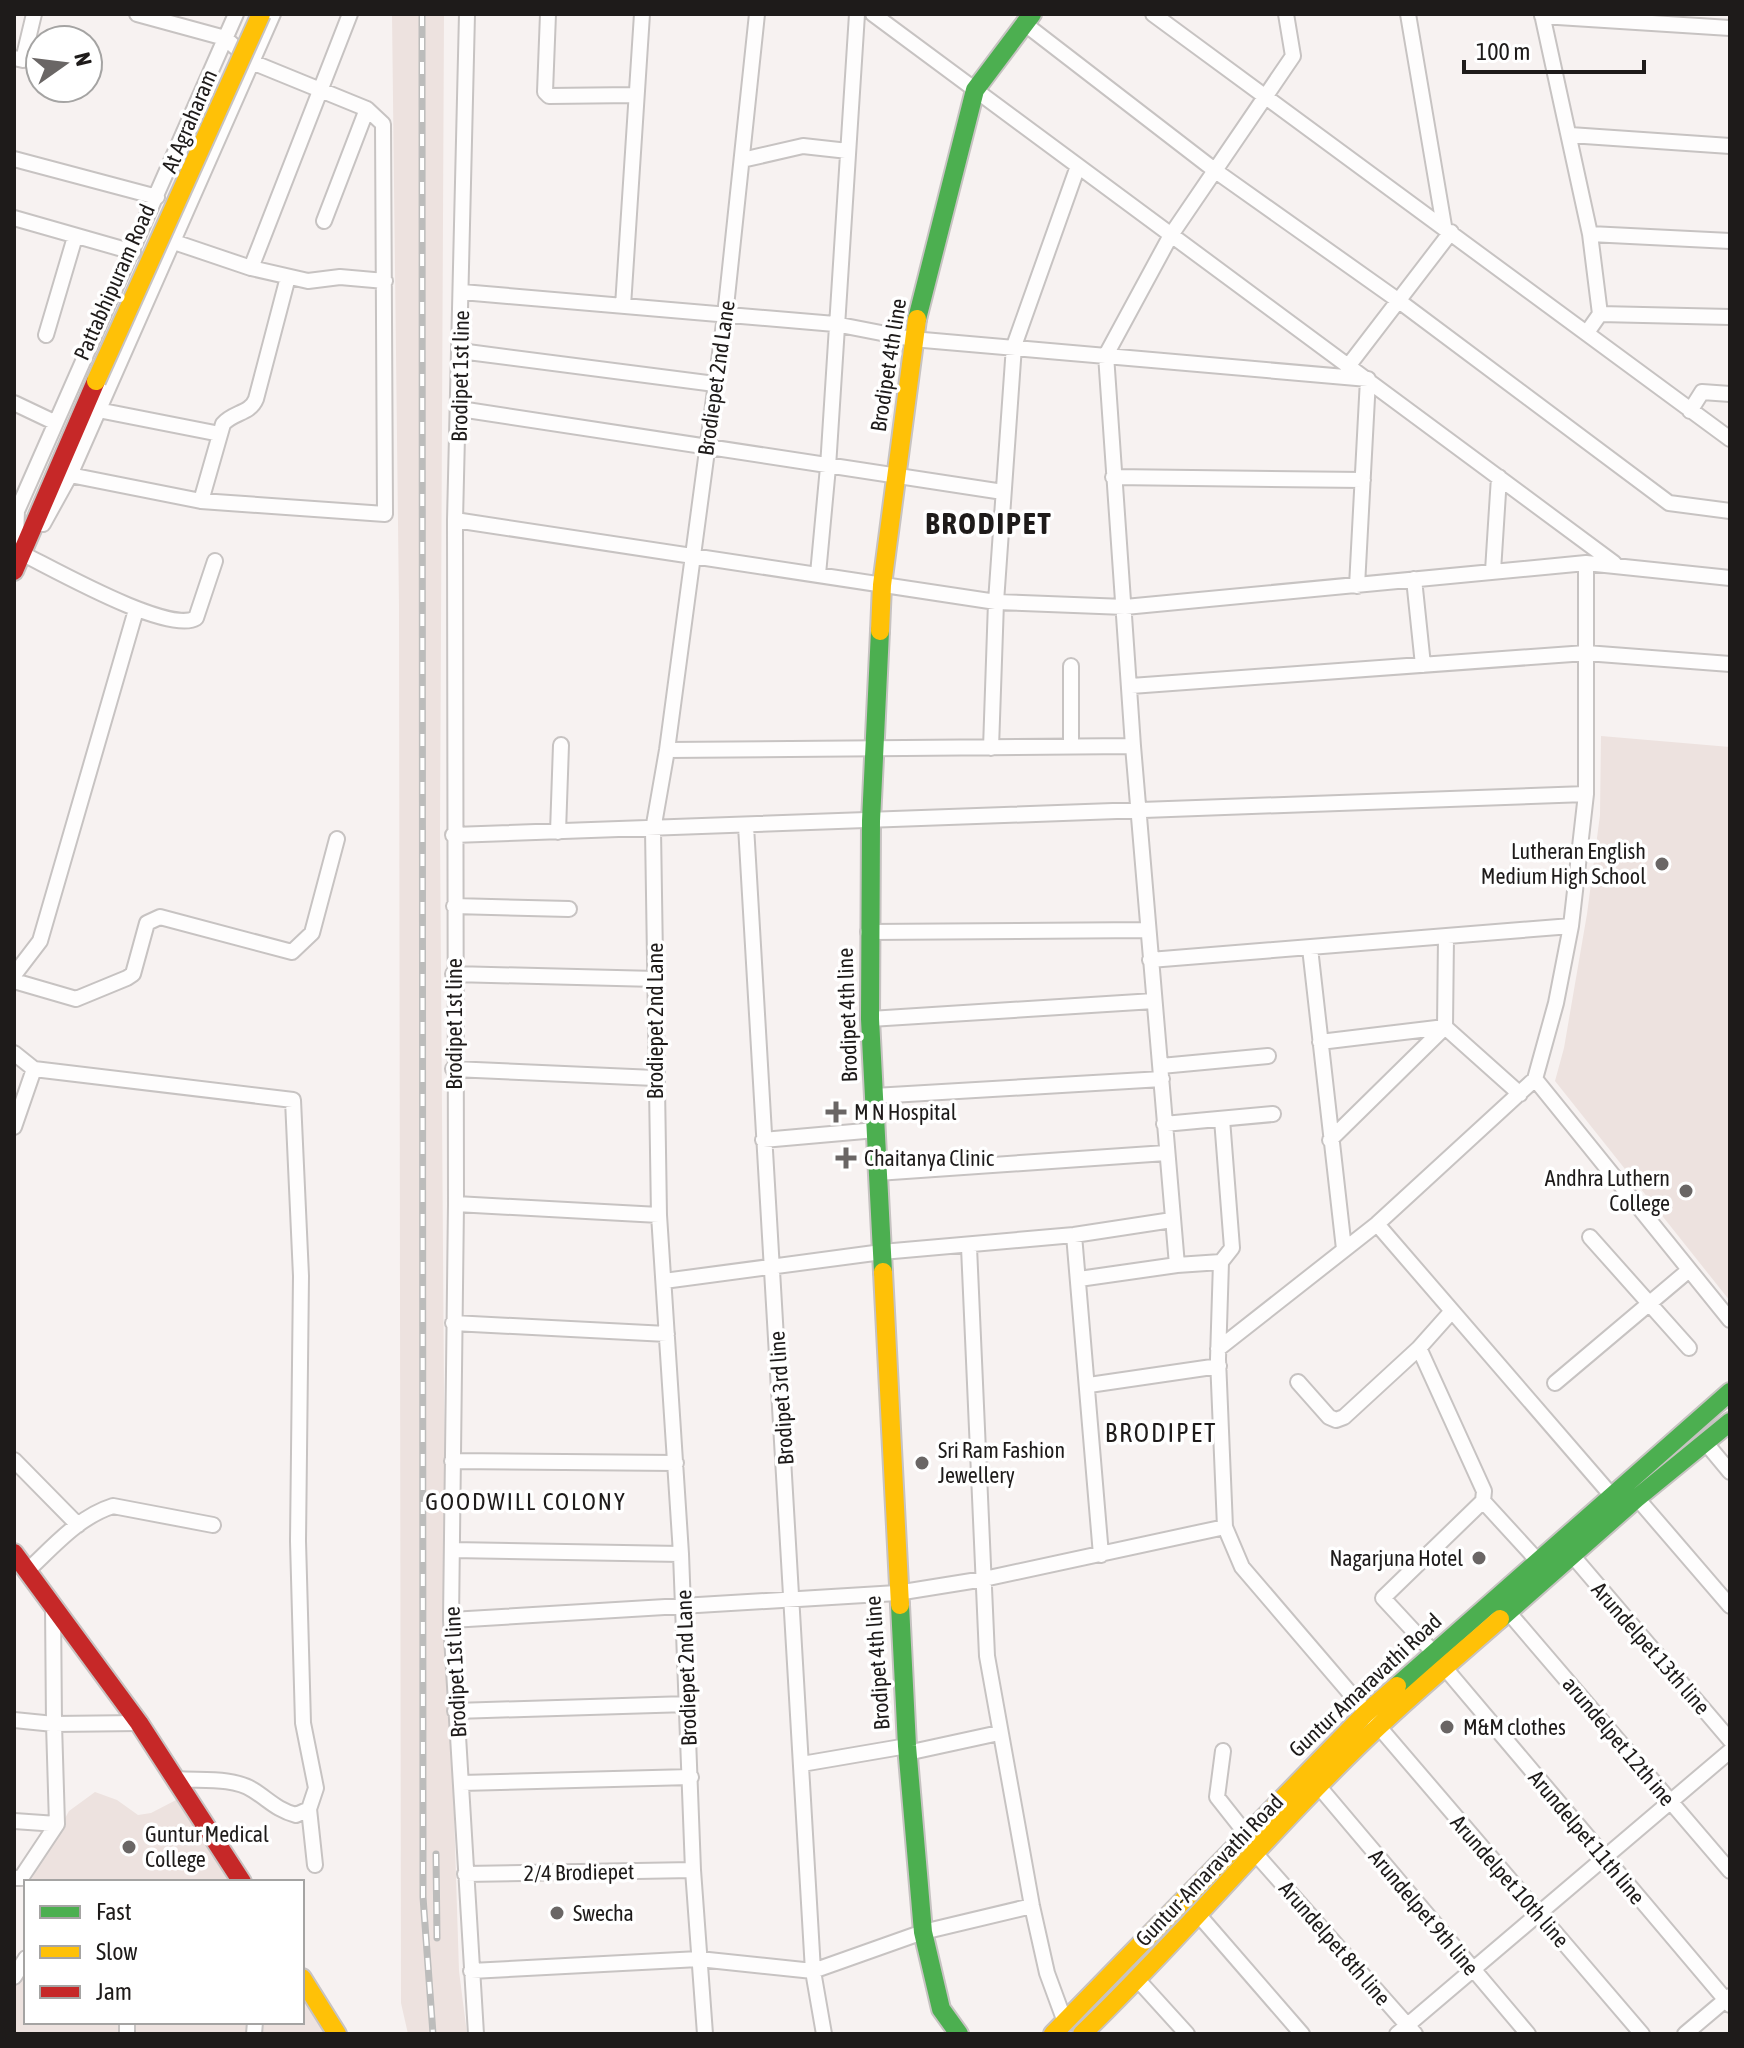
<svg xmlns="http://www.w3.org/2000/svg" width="1744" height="2048" viewBox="0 0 1744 2048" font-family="'Asap Condensed',sans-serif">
	<rect width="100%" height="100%" fill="#f7f2f1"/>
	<path fill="#ede2df" d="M 392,14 L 444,14 L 440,832 L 445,1531 L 459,1971 L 467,2034 L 408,2034 L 401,2003 L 399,607 Z
		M 1601,736 L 1730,747 L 1730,1301 L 1555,1081 L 1564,1048 L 1587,914 L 1600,815 Z
		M 95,1792 L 117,1800 L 138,1815 L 151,1813 L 178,1799 L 233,1882 L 33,1882 L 31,1880 L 69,1811 Z
		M 26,1964 L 26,2022 L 302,2022 L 302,1987 L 333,2034 L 14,2034 L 14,1983 Z"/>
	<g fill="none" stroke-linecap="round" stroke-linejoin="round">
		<defs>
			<path id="street" d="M 137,14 L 225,38 L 252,62 L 367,109 L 324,221
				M 467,14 L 455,520 L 456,1204 L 451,1620 L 476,2034
				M 548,14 L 545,92 L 549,96 L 635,95
				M 873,14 L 1614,563
				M 1153,14 L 1730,439
				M 1286,14 L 1293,56 L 1171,235 L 1106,355 L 1133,746 L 1177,1265 L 1221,1262 L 1218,1359 L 1225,1527 L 1242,1567 L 1642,2034
				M 1408,14 L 1444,226
				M 1542,14 L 1590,234 L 1600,314 L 1588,331
				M 1542,16 L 1730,28
				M 1025,24 L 1217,172 L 1399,301 L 1669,503 L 1730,511
				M 14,58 L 23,60 L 34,14
				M 1570,135 L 1730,146
				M 14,159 L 157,197
				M 742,160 L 803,146 L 848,151
				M 14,218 L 133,252
				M 1590,234 L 1730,241
				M 174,242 L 251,268 L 308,281 L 340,277 L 385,281
				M 251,268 L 350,14
				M 462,292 L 835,324 L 912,339 L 1368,379 L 1357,586
				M 623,306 L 642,14
				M 1600,314 L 1730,317
				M 46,335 L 75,237
				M 460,351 L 715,384
				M 1349,365 L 1451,232
				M 14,403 L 54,422
				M 460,409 L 1003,492
				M 98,410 L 220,434
				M 1690,411 L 1702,392 L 1730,394
				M 70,475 L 201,501 L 385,514 L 383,124 L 367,109
				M 1113,477 L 1363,480
				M 201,501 L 223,424 C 233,412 250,414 256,399 L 288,277
				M 455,520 L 996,602 L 1125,607 L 1586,563 L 1730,578
				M 43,524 L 70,475 L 273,14
				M 16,537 L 17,511 L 236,14
				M 21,553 C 52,568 169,635 196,618 L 215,561
				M 1493,571 L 1499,477
				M 818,574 L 828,467 L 857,14
				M 1414,579 L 1423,665
				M 1131,686 L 1586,653 L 1730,664
				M 1071,744 L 1071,666
				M 991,748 L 996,602 L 1014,346 L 1078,166
				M 667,750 L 1133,746
				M 746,826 L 813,1971 L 824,2034
				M 558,832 L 561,745
				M 453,835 L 1586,794
				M 454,906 L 569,909
				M 868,932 L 1148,930
				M 1446,937 L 1445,1027 L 1520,1094
				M 1310,948 L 1344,1249
				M 1150,960 L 1571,926
				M 453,974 L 656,979
				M 14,975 L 40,941 L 136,610
				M 14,981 L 76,999 L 127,978 L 133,974 L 147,923 L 160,917 L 292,952 L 312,933 L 337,839
				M 870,1019 L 1154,1001
				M 1320,1042 L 1445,1027 L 1330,1140
				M 14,1053 L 34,1069
				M 1161,1066 L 1268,1056
				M 453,1069 L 655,1078
				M 1535,1079 L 1730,1320
				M 874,1096 L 1162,1079
				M 1164,1124 L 1273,1114
				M 14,1127 L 34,1069 L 293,1100 L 301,1276 L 298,1541 L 303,1723 L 316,1788 L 309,1809 L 296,1815 C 277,1810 269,1800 253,1790 C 233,1777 200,1781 177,1779
				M 763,1140 L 876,1130
				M 877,1173 L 1166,1153
				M 456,1204 L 659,1215
				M 1377,1224 L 1612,1496
				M 1074,1235 L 1101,1555
				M 1590,1237 L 1689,1348
				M 969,1247 L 987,1656 L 1032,1906 L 1047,1973 L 1065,2022
				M 1221,1262 L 1232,1248 L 1222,1119
				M 1079,1279 L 1177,1265
				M 664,1281 L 882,1252 L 1074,1235 L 1172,1220
				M 453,1323 L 667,1334
				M 1419,1348 L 1452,1311
				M 1218,1349 L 1377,1224 L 1535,1079 L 1556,1003 L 1571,926 L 1586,794 L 1586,563
				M 1298,1382 L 1329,1417 L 1336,1420 L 1344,1417 L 1419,1348 L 1484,1491 L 1483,1501 L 1537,1560
				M 1555,1383 L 1689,1270
				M 1089,1385 L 1219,1366
				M 1705,1442 L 1730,1472
				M 14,1460 L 78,1525
				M 452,1461 L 676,1463
				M 1637,1498 L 1730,1606
				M 452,1550 L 681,1554
				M 1572,1555 L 1730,1740
				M 27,1571 C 53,1547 78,1517 113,1506 L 213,1525
				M 1504,1607 L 1730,1871
				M 451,1620 L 897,1593 L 984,1579 L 1225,1527
				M 1434,1653 L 1383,1598 L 1483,1501
				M 1445,1668 L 1730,2005
				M 455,1711 L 688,1704
				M 14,1720 L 54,1724 L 53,1606
				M 1223,1751 L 1217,1797 L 1247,1835
				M 907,1753 L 999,1733
				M 802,1764 L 907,1746
				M 461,1783 L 691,1777
				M 1321,1789 L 1528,2034
				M 309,1809 L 315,1865
				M 14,1821 L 57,1824
				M 1255,1853 L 1415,2034
				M 465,1874 L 693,1870
				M 14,1878 L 21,1878 L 57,1824 L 54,1724 L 139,1723
				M 1197,1913 L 1302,2034
				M 471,1971 L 699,1959 L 813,1971 L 923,1932 L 1032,1906
				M 14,1977 L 26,1958
				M 1138,1980 L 1187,2034
				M 127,2034 L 127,2022
				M 254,2034 L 255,2022
				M 705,2034 L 693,1870 L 681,1554 L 659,1215 L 653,830 L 667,750 L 725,316 L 757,14
				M 1397,2034 L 1730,1751
				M 1685,2034 L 1730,1996"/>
			<path id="fast" d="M 917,319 L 975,90 L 1032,14
				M 880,631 L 871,821 L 870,1019 L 883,1272
				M 900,1605 L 907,1746 L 923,1932 L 941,2009 L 959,2034
				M 1500,1619 L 1637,1498 L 1730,1422
				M 1397,1686 L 1730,1392"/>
			<path id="slow" d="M 880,631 L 882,585 L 917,319
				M 883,1272 L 900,1605
				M 302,1978 L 337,2034
				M 1053,2034 L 1365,1714 L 1397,1686
				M 1082,2034 C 1184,1936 1274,1825 1377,1728 C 1417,1690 1459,1655 1500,1619"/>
			<path id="jam" d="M 14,571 L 96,381
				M 14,1553 L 139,1723 L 242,1882"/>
		</defs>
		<use href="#street" stroke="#c7c3c2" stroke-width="18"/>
		<use href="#fast" stroke="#c7c3c2" stroke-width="22"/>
		<use href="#slow" stroke="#c7c3c2" stroke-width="22"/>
		<use href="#jam" stroke="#c7c3c2" stroke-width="22"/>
		<use href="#street" stroke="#fefdfd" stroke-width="14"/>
		<use href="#fast" stroke="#4caf50" stroke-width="18"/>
		<use href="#slow" stroke="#ffc107" stroke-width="18"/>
		<use href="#jam" stroke="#c62828" stroke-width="18"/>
		<defs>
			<path id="rail" d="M 422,14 L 423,1897 L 433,2034
				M 436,1854 L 437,1938"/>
		</defs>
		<use href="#rail" stroke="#bcbcbb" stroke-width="7"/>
		<use href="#rail" stroke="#fff" stroke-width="4" stroke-dasharray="12" stroke-linecap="butt"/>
		<defs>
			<path id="slow-bridge" d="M 96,381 L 261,14"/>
		</defs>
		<use href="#slow-bridge" stroke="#c7c3c2" stroke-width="22" stroke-linecap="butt"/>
		<use href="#slow-bridge" stroke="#ffc107" stroke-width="18"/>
	</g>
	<g fill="#6a6665" stroke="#fff" stroke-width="3">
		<circle cx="1662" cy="864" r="8"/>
		<path d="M832 1100h8v8h8v8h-8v8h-8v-8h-8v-8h8z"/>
		<path d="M842 1146h8v8h8v8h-8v8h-8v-8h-8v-8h8z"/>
		<circle cx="1686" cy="1191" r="8"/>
		<circle cx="922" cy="1463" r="8"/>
		<circle cx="1479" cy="1558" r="8"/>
		<circle cx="1447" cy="1727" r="8"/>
		<circle cx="129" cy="1847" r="8"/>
		<circle cx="557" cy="1913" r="8"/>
	</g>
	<g text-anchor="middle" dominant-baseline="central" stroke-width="7" stroke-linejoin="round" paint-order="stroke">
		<g font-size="22" fill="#1e1b1a" stroke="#fff">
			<text transform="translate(189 121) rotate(-67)">At Agraharam</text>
			<text transform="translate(114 282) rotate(-66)">Pattabhipuram Road</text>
			<text transform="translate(888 365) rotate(-81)">Brodipet 4th line</text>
			<text transform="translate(460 376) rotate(-89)">Brodipet 1st line</text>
			<text transform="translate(716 378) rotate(-82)">Brodiepet 2nd Lane</text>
			<text transform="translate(847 1015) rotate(-92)">Brodipet 4th line</text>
			<text transform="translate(655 1021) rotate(-90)">Brodiepet 2nd Lane</text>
			<text transform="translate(454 1024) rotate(-90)">Brodipet 1st line</text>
			<text transform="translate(781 1398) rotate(-94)">Brodipet 3rd line</text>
			<text transform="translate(1651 1648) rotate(49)">Arundelpet 13th line</text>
			<text transform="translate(877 1663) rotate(-94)">Brodipet 4th line</text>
			<text transform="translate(686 1668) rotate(-92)">Brodiepet 2nd Lane</text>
			<text transform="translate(455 1672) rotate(-93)">Brodipet 1st line</text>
			<text transform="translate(1365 1685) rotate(-43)">Guntur Amaravathi Road</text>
			<text transform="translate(1619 1741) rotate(50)">arundelpet 12th ine</text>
			<text transform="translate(1587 1837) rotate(50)">Arundelpet 11th line</text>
			<text transform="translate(1209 1870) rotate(-46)">Guntur-Amaravathi Road</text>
			<text transform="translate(579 1872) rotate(-1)">2/4 Brodiepet</text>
			<text transform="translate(1510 1881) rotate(49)">Arundelpet 10th line</text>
			<text transform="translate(1424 1912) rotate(50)">Arundelpet 9th line</text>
			<text transform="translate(1335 1943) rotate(49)">Arundelpet 8th line</text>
		</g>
		<g font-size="22" fill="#1e1b1a" stroke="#fff" text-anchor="start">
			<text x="1646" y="851" text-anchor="end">Lutheran English<tspan x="1646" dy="25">Medium High School</tspan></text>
			<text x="854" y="1112">M N Hospital</text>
			<text x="864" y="1158">Chaitanya Clinic</text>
			<text x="1670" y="1178" text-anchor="end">Andhra Luthern<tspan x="1670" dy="25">College</tspan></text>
			<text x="938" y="1450">Sri Ram Fashion<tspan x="938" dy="25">Jewellery</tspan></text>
			<text x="1463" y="1558" text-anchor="end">Nagarjuna Hotel</text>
			<text x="1463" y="1727">M&amp;M clothes</text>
			<text x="145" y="1834">Guntur Medical<tspan x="145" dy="25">College</tspan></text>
			<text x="573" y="1913">Swecha</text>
		</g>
		<g font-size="24" letter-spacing="2" fill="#1e1b1a" stroke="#fff">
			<text x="526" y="1501">GOODWILL COLONY</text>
		</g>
		<g font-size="26" letter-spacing="2" fill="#1e1b1a" stroke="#fff">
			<text x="1161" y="1433">BRODIPET</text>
		</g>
		<g font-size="30" font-weight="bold" letter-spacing="2" fill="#1e1b1a" stroke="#fff">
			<text x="989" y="523">BRODIPET</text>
		</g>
	</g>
	<rect width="1744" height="2048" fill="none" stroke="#1e1b1a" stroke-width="32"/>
	<rect x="24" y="1880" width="280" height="144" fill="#ffffff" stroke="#a5a4a3" stroke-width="2"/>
	<rect x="40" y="1906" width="40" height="12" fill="#4caf50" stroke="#a5a4a3" stroke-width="2"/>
	<text x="96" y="1920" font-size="24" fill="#1e1b1a">Fast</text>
	<rect x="40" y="1946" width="40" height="12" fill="#ffc107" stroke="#a5a4a3" stroke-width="2"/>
	<text x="96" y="1960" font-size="24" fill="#1e1b1a">Slow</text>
	<rect x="40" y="1986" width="40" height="12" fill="#c62828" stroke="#a5a4a3" stroke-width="2"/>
	<text x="96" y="2000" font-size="24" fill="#1e1b1a">Jam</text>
	<g transform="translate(64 64) rotate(76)"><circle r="38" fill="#ffffff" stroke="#a5a4a3" stroke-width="2"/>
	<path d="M0-6L14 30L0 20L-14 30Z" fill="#6a6665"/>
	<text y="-12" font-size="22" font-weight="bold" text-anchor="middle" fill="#1e1b1a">N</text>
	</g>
	<path d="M1464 60v12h180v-12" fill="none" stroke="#1e1b1a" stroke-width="4"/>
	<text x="1476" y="60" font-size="24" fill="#1e1b1a" stroke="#ffffff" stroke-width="6" paint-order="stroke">100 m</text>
</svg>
